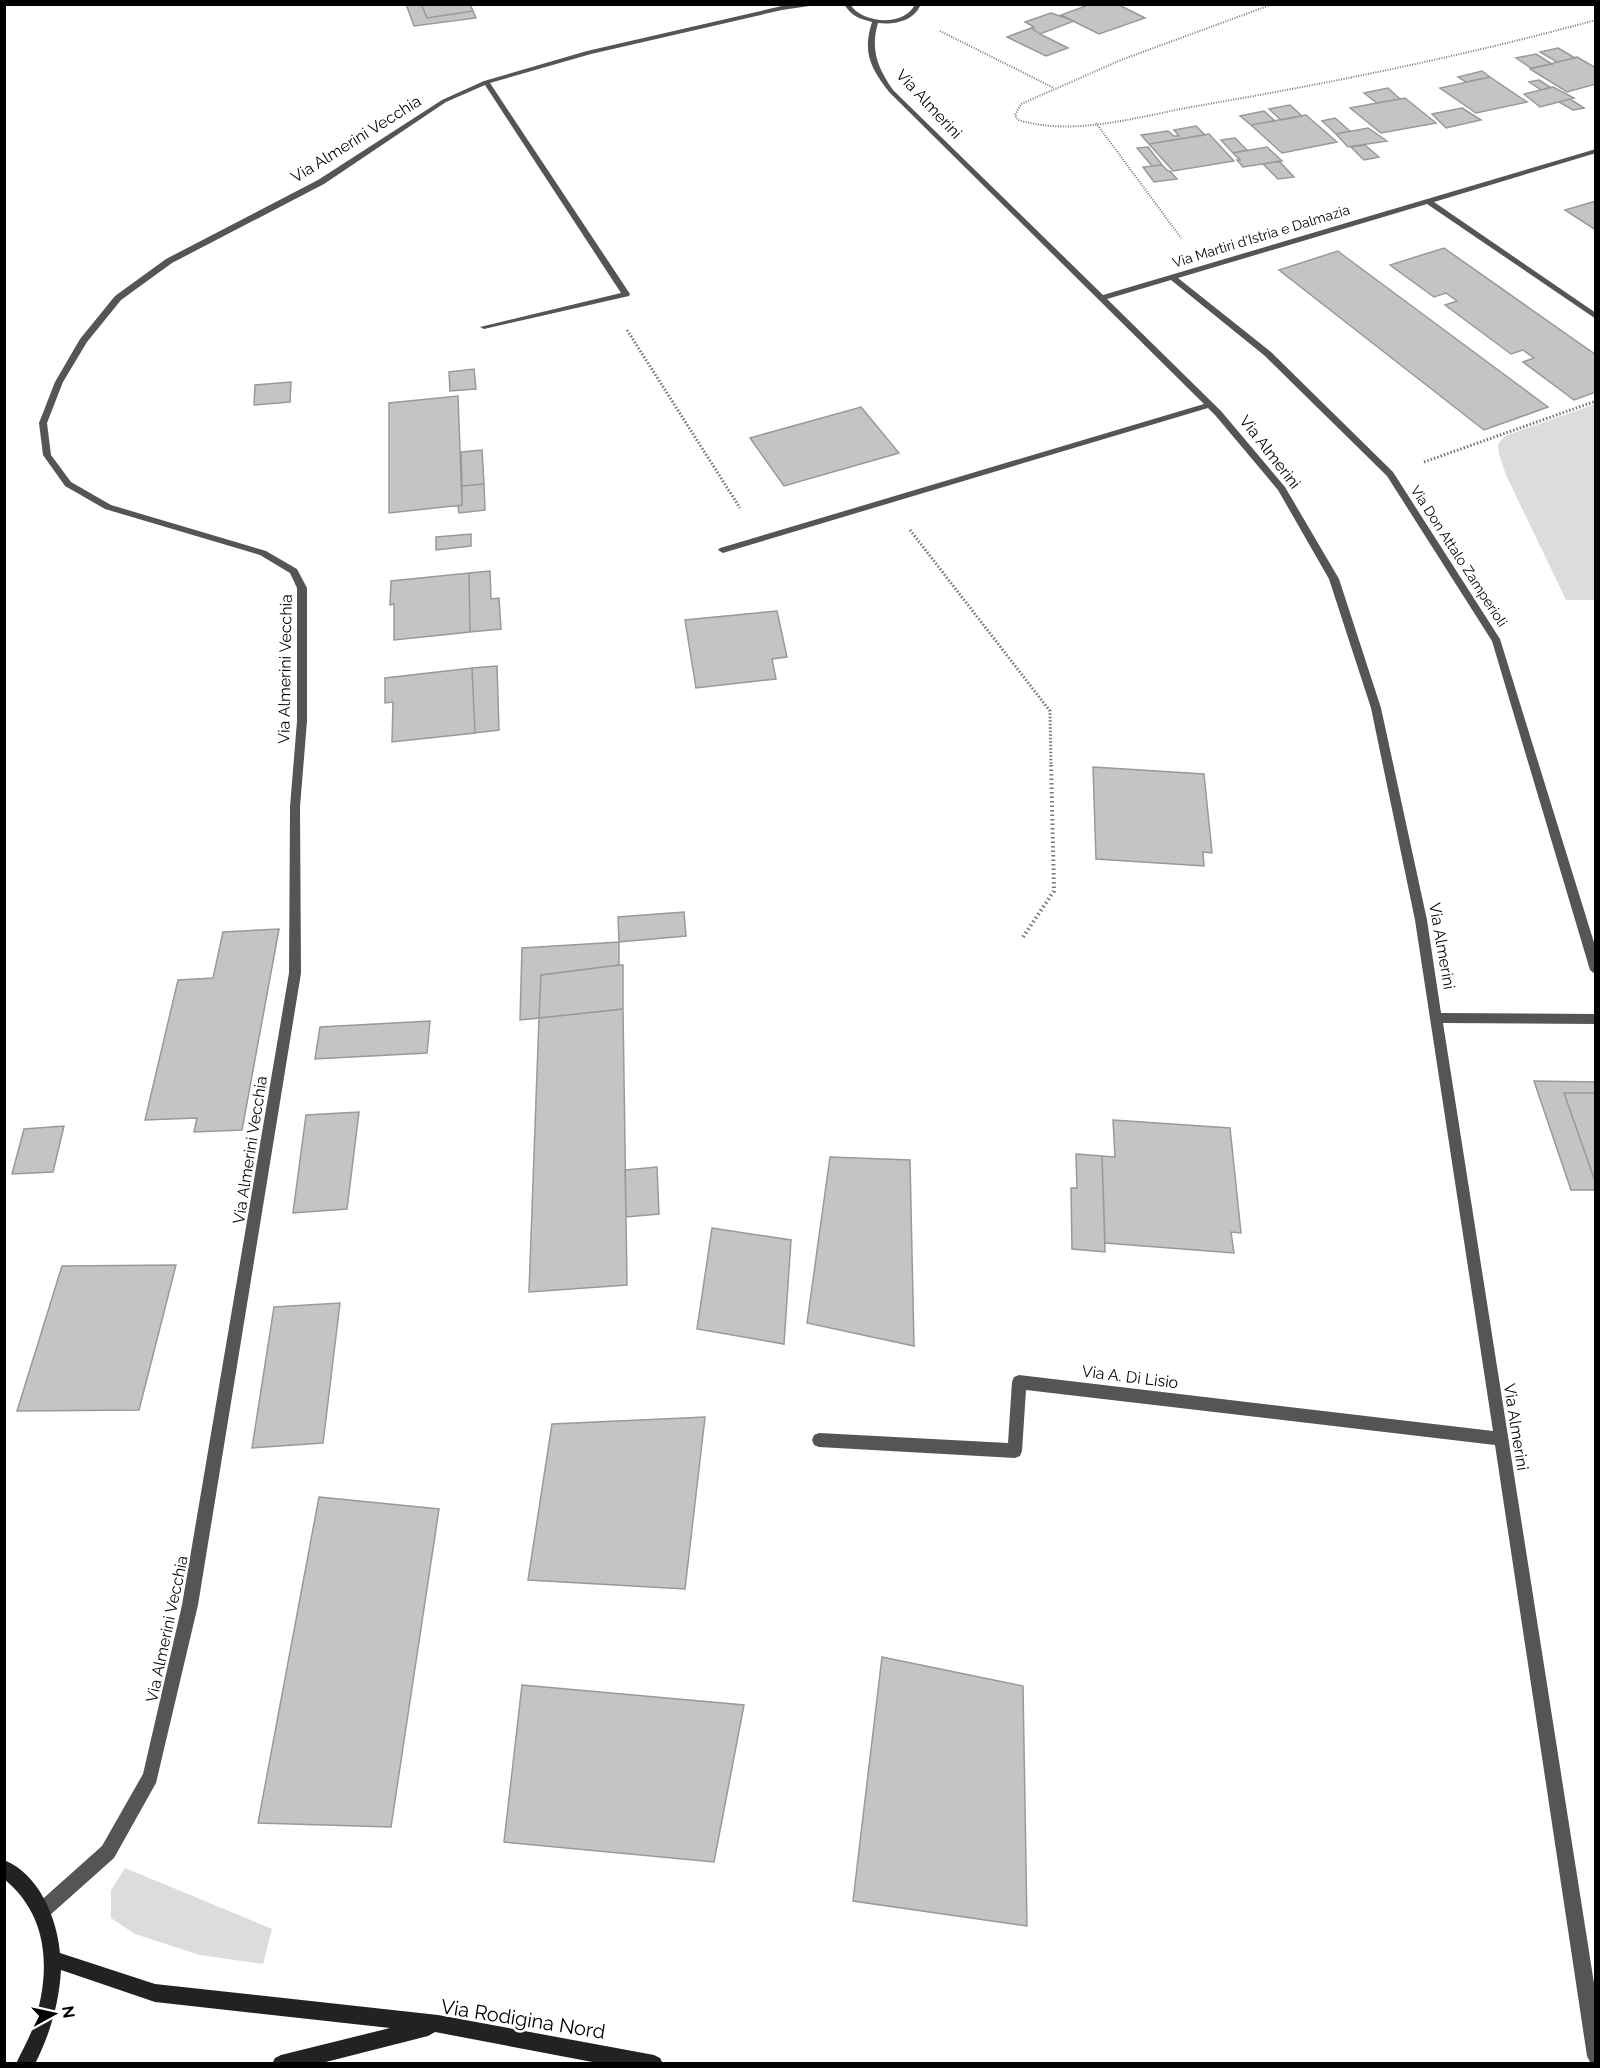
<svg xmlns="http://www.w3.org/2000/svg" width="1600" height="2068" viewBox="0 0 1600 2068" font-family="Raleway,sans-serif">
	<rect width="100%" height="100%" fill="#fff"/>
	<path fill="#dcdcdc" d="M 1595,404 L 1595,600 L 1566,600 L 1506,475 L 1499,454 L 1498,444 L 1505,436 Z
		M 125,1868 L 272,1929 L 263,1964 L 200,1955 L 135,1934 L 111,1918 L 111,1890 Z"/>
	<path fill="#c4c4c4" stroke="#999" stroke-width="1.5" d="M 406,4 L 421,4 L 427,18 L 473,11 L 476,18 L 414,26 Z
		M 421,4 L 470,4 L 473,11 L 427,18 Z
		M 1091,4 L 1117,4 L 1145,18 L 1099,34 L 1061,15 Z
		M 1051,13 L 1074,21 L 1040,34 L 1031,28 L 1034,27 L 1025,22 Z
		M 1031,28 L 1040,34 L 1068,48 L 1046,56 L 1007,37 Z
		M 1558,48 L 1575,58 L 1557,62 L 1540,52 Z
		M 1536,54 L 1552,64 L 1531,68 L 1516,58 Z
		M 1577,57 L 1596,68 L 1596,84 L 1567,92 L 1530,69 Z
		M 1482,71 L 1490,77 L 1466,82 L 1458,77 Z
		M 1490,77 L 1527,102 L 1476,113 L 1440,88 Z
		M 1539,80 L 1550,87 L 1541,90 L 1529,82 Z
		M 1553,87 L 1574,98 L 1540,107 L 1524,94 Z
		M 1388,88 L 1400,99 L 1377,103 L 1364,93 Z
		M 1405,98 L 1436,123 L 1381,133 L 1350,108 Z
		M 1570,99 L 1584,108 L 1573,110 L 1559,102 Z
		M 1290,105 L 1302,116 L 1281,120 L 1269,109 Z
		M 1462,108 L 1481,120 L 1446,128 L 1432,114 Z
		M 1264,111 L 1275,121 L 1251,125 L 1240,116 Z
		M 1306,115 L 1337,142 L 1282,153 L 1251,125 Z
		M 1335,118 L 1350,131 L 1336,134 L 1322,121 Z
		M 1196,126 L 1205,135 L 1149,144 L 1141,135 L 1168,131 L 1174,136 L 1179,136 L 1174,130 Z
		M 1368,128 L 1387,141 L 1348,147 L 1336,134 Z
		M 1209,134 L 1234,161 L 1173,171 L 1149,144 Z
		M 1235,138 L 1247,150 L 1233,153 L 1221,140 Z
		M 1365,145 L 1379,157 L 1364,160 L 1351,147 Z
		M 1148,147 L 1162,165 L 1152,166 L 1137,148 Z
		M 1267,147 L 1282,161 L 1243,167 L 1237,160 L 1240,160 L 1233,153 Z
		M 1279,161 L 1294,177 L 1278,179 L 1263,164 Z
		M 1162,165 L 1168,171 L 1170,171 L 1177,179 L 1154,182 L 1143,167 Z
		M 1596,201 L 1596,230 L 1565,210 Z
		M 1444,248 L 1596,355 L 1596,392 L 1574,400 L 1523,362 L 1534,358 L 1523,350 L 1511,354 L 1445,305 L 1457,301 L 1446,293 L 1434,297 L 1390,265 Z
		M 1338,251 L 1343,255 L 1548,407 L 1484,430 L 1279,270 Z
		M 474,369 L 476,389 L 450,391 L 449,372 Z
		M 291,382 L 290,402 L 254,405 L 255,385 Z
		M 458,396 L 462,505 L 389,513 L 389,403 Z
		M 861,407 L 899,453 L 784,486 L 750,438 Z
		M 482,450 L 484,484 L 462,486 L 461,452 Z
		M 484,484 L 485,510 L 459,513 L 458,506 L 462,505 L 462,486 Z
		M 471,534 L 471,546 L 436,550 L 436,537 Z
		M 490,571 L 491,599 L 499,598 L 501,629 L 470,632 L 469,573 Z
		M 469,573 L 470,632 L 394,640 L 394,604 L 390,605 L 391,581 Z
		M 777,611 L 787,657 L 772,659 L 776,679 L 696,688 L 685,620 Z
		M 497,666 L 499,730 L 475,733 L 472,668 Z
		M 472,668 L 475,733 L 392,742 L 393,702 L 385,703 L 385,678 Z
		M 1093,767 L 1204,774 L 1212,853 L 1203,852 L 1204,866 L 1096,859 Z
		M 684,912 L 686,936 L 619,942 L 618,917 Z
		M 279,929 L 242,1130 L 194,1132 L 197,1118 L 145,1120 L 178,980 L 213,978 L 223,932 Z
		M 619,942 L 619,965 L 541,975 L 539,1018 L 520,1020 L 522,948 Z
		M 619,965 L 623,965 L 623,1009 L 539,1018 L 541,975 Z
		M 623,1009 L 627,1285 L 529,1292 L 539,1018 Z
		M 430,1021 L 427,1053 L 315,1059 L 320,1027 Z
		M 1534,1081 L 1596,1082 L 1596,1093 L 1564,1093 L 1596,1184 L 1596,1190 L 1571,1190 Z
		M 1564,1093 L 1596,1093 L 1596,1184 Z
		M 359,1112 L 347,1209 L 293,1213 L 306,1115 Z
		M 1113,1120 L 1230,1128 L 1241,1233 L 1231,1232 L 1234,1253 L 1105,1243 L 1102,1156 L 1115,1157 Z
		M 64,1126 L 53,1172 L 12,1174 L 24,1129 Z
		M 1076,1154 L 1102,1156 L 1105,1252 L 1072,1249 L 1071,1188 L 1077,1188 Z
		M 830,1157 L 910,1160 L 914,1346 L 807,1323 Z
		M 657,1167 L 659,1214 L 626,1217 L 625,1170 Z
		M 712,1228 L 791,1240 L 784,1344 L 697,1329 Z
		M 176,1265 L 139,1410 L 17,1411 L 62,1266 Z
		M 340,1303 L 323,1443 L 252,1448 L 274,1307 Z
		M 705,1417 L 685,1589 L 528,1580 L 552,1424 Z
		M 319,1497 L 439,1509 L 391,1827 L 258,1823 Z
		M 882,1657 L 1023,1686 L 1027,1926 L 853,1901 Z
		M 522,1685 L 744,1705 L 714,1862 L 504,1842 Z"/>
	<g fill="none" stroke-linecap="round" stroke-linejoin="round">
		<path stroke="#777" stroke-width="2" stroke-dasharray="1 1.5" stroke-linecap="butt" d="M 1273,4 L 1121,60 L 1021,104 L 1015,115 L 1018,120 C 1076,137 1139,116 1197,106 C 1331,83 1464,56 1596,20
			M 940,31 L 1054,88
			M 1096,123 L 1181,238"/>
		<path stroke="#777" stroke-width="3" stroke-dasharray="1.5 2" stroke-linecap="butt" d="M 627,330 L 740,508
			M 1424,462 L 1596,401
			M 910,530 L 1050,711 L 1051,764"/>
		<path stroke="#777" stroke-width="4" stroke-dasharray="1.5 3" stroke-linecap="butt" d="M 1023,937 L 1054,891 L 1051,762"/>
		<path fill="#555" fill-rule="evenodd" d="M 798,4 L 823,4 L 782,10 L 591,54 L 490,83 L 630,294 L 629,296 L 484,329 L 480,327 L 621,293 L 485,85 L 446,102 L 324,184 L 172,263 L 121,300 L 87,342 L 63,382 L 47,423 L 51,455 L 71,482 L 111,505 L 266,551 L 297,569 L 307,588 L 307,721 L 300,807 L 301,973 L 198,1605 L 156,1783 L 114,1858 L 49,1916 L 43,1918 L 37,1916 L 35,1910 L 37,1904 L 102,1846 L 143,1774 L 182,1605 L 289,973 L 290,807 L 297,721 L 297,588 L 290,573 L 260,555 L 105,509 L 65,486 L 43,455 L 39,423 L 55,382 L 80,339 L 115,296 L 166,259 L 318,180 L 442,100 L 484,81 L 587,51 L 782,6 Z
			M 844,4 L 850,4 C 862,24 905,27 915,4 L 921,4 C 914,21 895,25 878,23 C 870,50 878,68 893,90 L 1103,295 L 1596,149 L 1596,153 L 1434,202 L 1596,313 L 1596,319 L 1427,204 L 1178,278 L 1271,352 L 1393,472 L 1500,639 L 1596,949 L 1596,975 L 1590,970 L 1492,641 L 1387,476 L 1265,356 L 1171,280 L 1107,299 L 1221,411 L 1285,487 L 1339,579 L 1381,708 L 1427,920 L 1441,1013 L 1596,1014 L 1596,1024 L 1443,1023 L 1596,1996 L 1596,2064 L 1590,2062 L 1587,2056 L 1495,1445 L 1026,1390 L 1022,1451 L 1020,1456 L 1015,1458 L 819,1447 L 814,1445 L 812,1440 L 814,1435 L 819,1433 L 1008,1443 L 1012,1382 L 1014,1377 L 1019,1375 L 1493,1431 L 1415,920 L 1371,708 L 1329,579 L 1278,490 L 1215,415 L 1208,408 L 726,552 L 723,553 L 718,550 L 720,548 L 1204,404 L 889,92 C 871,68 862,53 872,22 C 860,19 851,16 844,4 Z"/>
		<path fill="#222" fill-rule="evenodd" d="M 4,1860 C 39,1874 57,1918 60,1953 L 155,1984 L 438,2015 L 654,2055 L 660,2058 L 663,2064 L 603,2064 L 435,2032 L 428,2036 L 318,2064 L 272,2064 L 275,2058 L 281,2055 L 390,2028 L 155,2002 L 61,1970 C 59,2004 50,2034 35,2064 L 16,2064 C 21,2052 28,2041 32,2030 C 51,1976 51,1917 4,1879 Z"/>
	</g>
	<g text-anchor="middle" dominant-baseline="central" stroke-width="5" stroke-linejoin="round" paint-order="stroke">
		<g font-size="14" fill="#000" stroke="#fff">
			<text transform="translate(1261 236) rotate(-17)">Via Martiri d'Istria e Dalmazia</text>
			<text transform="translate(1459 556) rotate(57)">Via Don Attalo Zamperioli</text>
		</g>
		<g font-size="16" fill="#000" stroke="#fff">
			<text transform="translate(929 104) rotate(47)">Via Almerini</text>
			<text transform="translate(356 139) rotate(-32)">Via Almerini Vecchia</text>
			<text transform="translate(1270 452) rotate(52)">Via Almerini</text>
			<text transform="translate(285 669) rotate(-89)">Via Almerini Vecchia</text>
			<text transform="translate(1442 946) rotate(80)">Via Almerini</text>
			<text transform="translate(250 1150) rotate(-81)">Via Almerini Vecchia</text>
			<text transform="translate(1130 1377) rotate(7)">Via A. Di Lisio</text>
			<text transform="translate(1516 1427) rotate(81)">Via Almerini</text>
			<text transform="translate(167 1629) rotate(-78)">Via Almerini Vecchia</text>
		</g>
		<g font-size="20" fill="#000" stroke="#fff">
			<text transform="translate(523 2019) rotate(9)">Via Rodigina Nord</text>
		</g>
	</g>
	<rect width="1600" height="2068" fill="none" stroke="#000000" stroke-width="12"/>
	<g transform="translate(54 2014) rotate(82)" stroke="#ffffff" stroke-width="4.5" paint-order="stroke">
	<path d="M0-4.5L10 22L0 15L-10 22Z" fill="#000000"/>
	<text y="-9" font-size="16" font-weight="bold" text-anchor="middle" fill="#000000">N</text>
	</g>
</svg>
